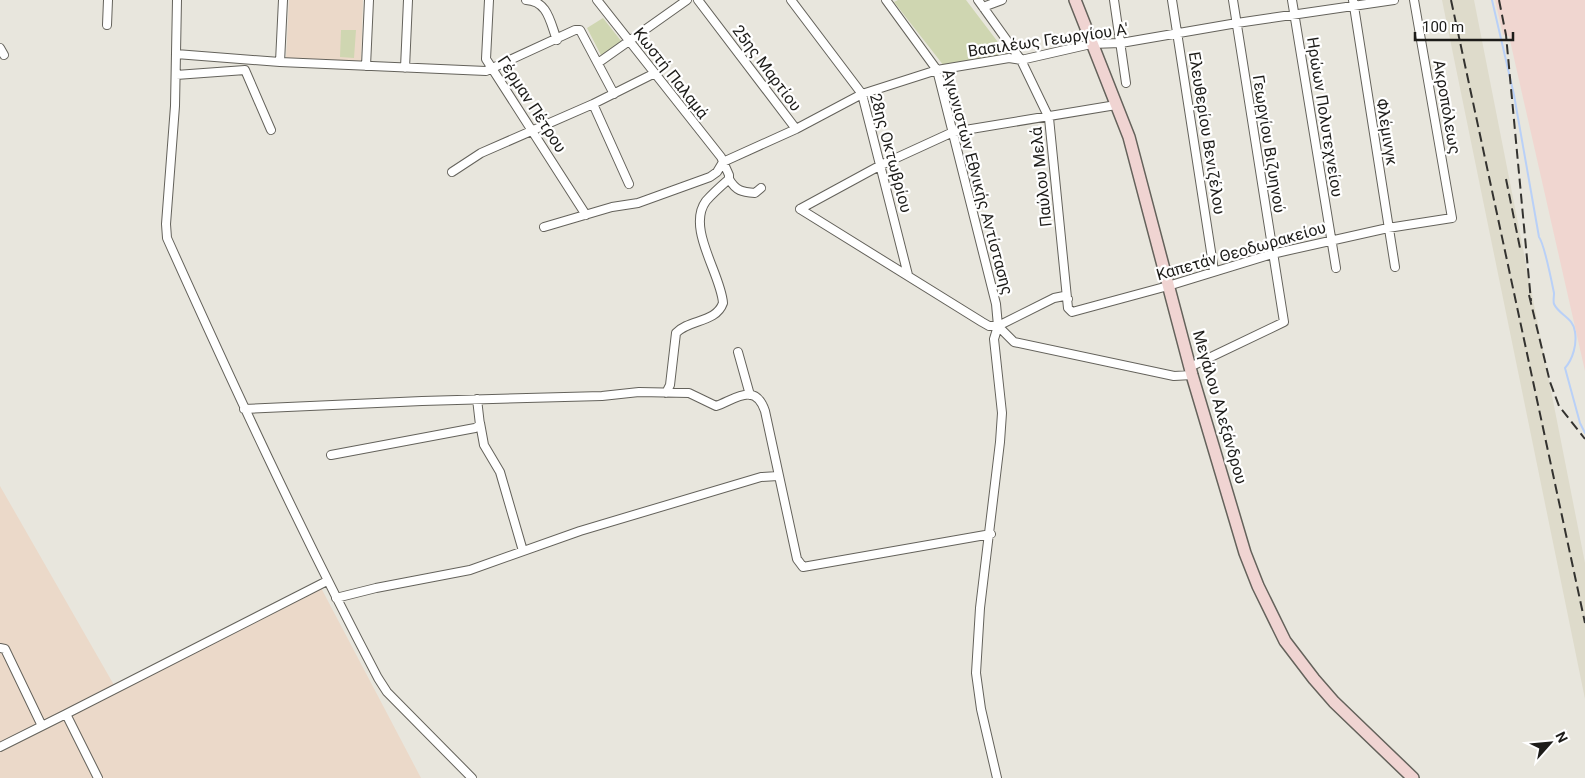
<svg xmlns="http://www.w3.org/2000/svg" width="1585" height="778" viewBox="0 0 1585 778" font-family="Roboto,sans-serif">
	<rect width="100%" height="100%" fill="#e8e6dd"/>
	<path fill="#dedbcb" d="M 1442,0 L 1474,0 L 1585,563 L 1585,699 Z"/>
	<path fill="#f0d6d0" d="M 1495,0 L 1585,0 L 1585,371 L 1509,36 L 1503,35 Z"/>
	<path fill="#ebd9c9" d="M 289,0 L 363,0 L 361,63 L 286,58 Z
		M 0,486 L 114,685 L 318,582 L 421,778 L 0,778 Z"/>
	<path fill="#cfd6b1" d="M 898,0 L 966,0 L 1007,54 L 944,66 L 894,2 Z
		M 603,18 L 622,42 L 602,57 L 587,28 Z
		M 341,30 L 356,30 L 354,58 L 340,57 Z"/>
	<g fill="none" stroke-linecap="round" stroke-linejoin="round">
		<path stroke="#b9d0f7" stroke-width="2" d="M 1492,0 L 1514,95 L 1539,237 C 1544,244 1552,283 1554,293 C 1554,297 1553,301 1554,304 C 1559,315 1574,318 1575,332 C 1577,344 1573,359 1565,368 L 1580,423 L 1585,433"/>
		<defs>
			<path id="street" d="M 177,0 L 175,106 L 166,224 L 167,238 C 234,387 302,534 378,678 L 387,692 L 472,778
				M 489,0 L 486,59 L 586,215
				M 526,0 C 548,1 550,22 557,40
				M 597,0 L 721,157 L 729,175 L 729,179 C 721,186 713,193 706,201 C 686,228 721,274 723,303 C 716,323 689,319 676,333 L 670,385 L 666,393
				M 698,0 L 796,129
				M 791,0 L 862,94 L 908,275
				M 886,0 L 937,70 L 996,304 L 998,326 L 994,339 L 1002,413 L 1000,442 L 980,608 L 976,673 L 981,709 L 997,778
				M 978,0 L 1021,60 L 1049,118 L 1068,308 L 1072,312 L 1168,286 L 1272,254 L 1388,228 L 1452,218 L 1414,0
				M 1114,0 L 1126,83
				M 1172,0 L 1214,271
				M 1292,0 L 1336,268
				M 1353,0 L 1395,267
				M 983,7 L 1002,0
				M 107,25 L 108,0
				M 0,48 L 4,55
				M 176,54 L 280,62 L 486,71 L 575,30 L 580,30 L 614,94
				M 280,62 L 283,0
				M 598,63 L 687,0
				M 366,66 L 369,0
				M 405,68 L 408,0
				M 176,75 L 245,70 L 271,130
				M 593,104 L 629,184
				M 723,162 L 796,129 L 862,94 L 937,70 L 1009,58 L 1021,60 L 1091,44 L 1121,43 L 1237,23 L 1394,0
				M 452,172 L 481,153 L 593,104 L 653,74
				M 729,179 C 736,191 742,192 755,193 L 761,188
				M 800,209 L 982,322 L 989,326 L 998,326 L 1014,342 L 1174,376 L 1192,375
				M 800,209 L 881,165 L 953,132 L 1116,105
				M 544,227 L 612,207 L 638,203 L 710,177 L 717,172 L 723,162
				M 998,326 L 1054,298 L 1064,296 L 1068,299
				M 738,352 L 750,395
				M 1190,367 L 1284,322 L 1233,0
				M 244,409 L 422,401 L 602,396 L 639,392 L 689,393 L 716,406 C 734,400 755,381 765,411 L 797,559 L 803,567 L 991,534
				M 480,423 L 484,445 L 500,472 L 523,551
				M 331,455 L 475,428 L 480,425 L 477,399
				M 336,598 L 376,588 L 470,570 L 580,531 L 761,477 L 778,476
				M 0,648 L 5,649 L 42,726
				M 66,714 L 327,581
				M 0,747 L 66,714 L 98,778"/>
			<path id="secondary" d="M 1075,0 L 1129,137 L 1192,375 L 1245,553 L 1258,586 L 1285,641 L 1314,679 L 1334,702 L 1413,778"/>
		</defs>
		<use href="#street" stroke="#64625b" stroke-width="10"/>
		<use href="#secondary" stroke="#64625b" stroke-width="14"/>
		<use href="#street" stroke="#fff" stroke-width="8"/>
		<use href="#secondary" stroke="#f0d4d2" stroke-width="11"/>
		<path stroke="#33322f" stroke-width="2" stroke-dasharray="10 5" stroke-linecap="butt" d="M 1451,0 L 1585,623
			M 1499,0 L 1506,35 L 1531,301
			M 1506,179 L 1520,248
			M 1529,295 L 1550,382 L 1559,406 L 1585,439"/>
	</g>
	<g text-anchor="middle" dominant-baseline="central" stroke-width="4.5" stroke-linejoin="round" paint-order="stroke">
		<g font-size="16" fill="#1d1c19" stroke="#fff">
			<text transform="translate(1048 40) rotate(-8)">Βασιλέως Γεωργίου Α'</text>
			<text transform="translate(767 68) rotate(53)">25ης Μαρτίου</text>
			<text transform="translate(671 73) rotate(52)">Κωστή Παλαμά</text>
			<text transform="translate(532 104) rotate(57)">Γέρμαν Πέτρου</text>
			<text transform="translate(1447 107) rotate(80)">Ακροπόλεως</text>
			<text transform="translate(1325 117) rotate(81)">Ηρώων Πολυτεχνείου</text>
			<text transform="translate(1387 132) rotate(81)">Φλέμινγκ</text>
			<text transform="translate(1207 133) rotate(81)">Ελευθερίου Βενιζέλου</text>
			<text transform="translate(1269 144) rotate(81)">Γεωργίου Βιζυηνού</text>
			<text transform="translate(891 153) rotate(75)">28ης Οκτωβρίου</text>
			<text transform="translate(1041 177) rotate(-96)">Παύλου Μελά</text>
			<text transform="translate(978 182) rotate(75)">Αγωνιστών Εθνικής Αντίστασης</text>
			<text transform="translate(1241 251) rotate(-16)">Καπετάν Θεοδωρακείου</text>
			<text transform="translate(1220 407) rotate(74)">Μεγάλου Αλεξάνδρου</text>
		</g>
	</g>
	<g transform="translate(1550 743) rotate(63)" stroke="#ffffff" stroke-width="4" paint-order="stroke">
	<path d="M0-4L9 19L0 12L-9 19Z" fill="#1d1c19"/>
	<text y="-8" font-size="14" font-weight="bold" text-anchor="middle" fill="#1d1c19">N</text>
	</g>
	<path d="M1415 32v8h98v-8" fill="none" stroke="#1d1c19" stroke-width="2.5"/>
	<text x="1422" y="32" font-size="15" fill="#1d1c19" stroke="#ffffff" stroke-width="4" paint-order="stroke">100 m</text>
</svg>
